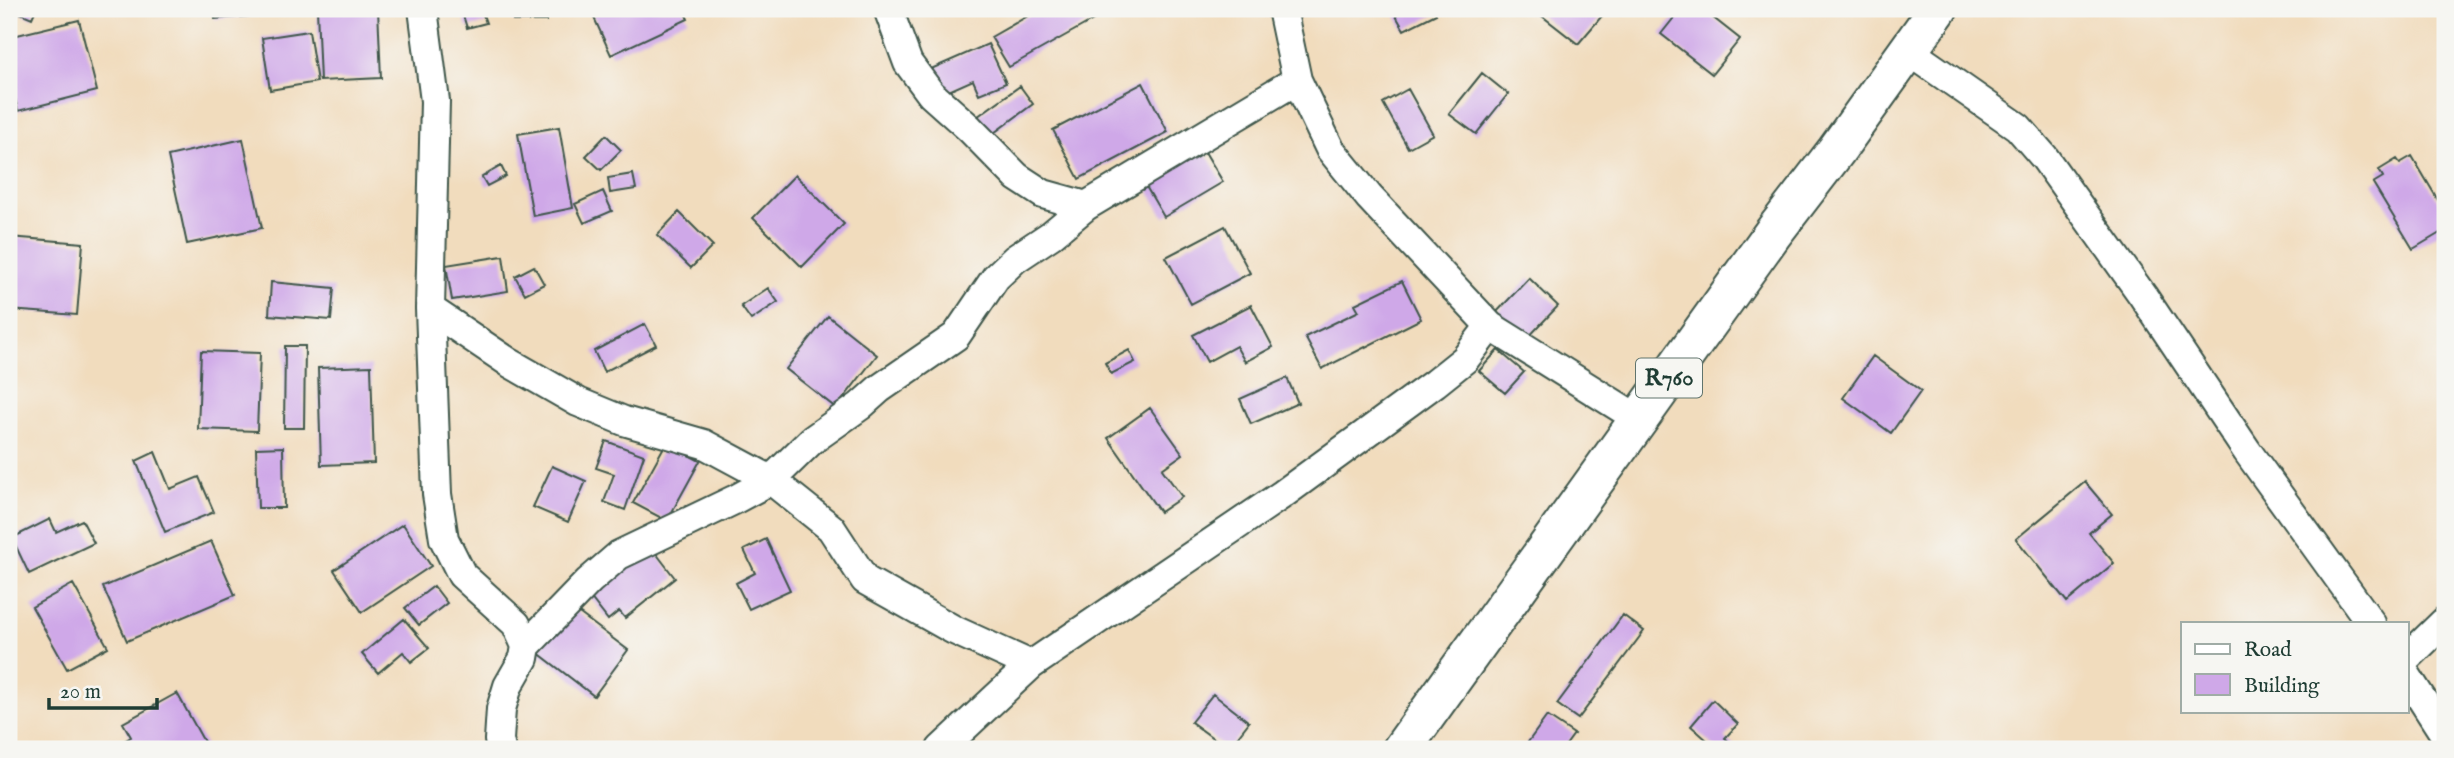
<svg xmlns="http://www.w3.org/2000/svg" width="2454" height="758" viewBox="0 0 2454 758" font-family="'IM FELL English',serif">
	<rect width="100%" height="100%" fill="#f6f6f2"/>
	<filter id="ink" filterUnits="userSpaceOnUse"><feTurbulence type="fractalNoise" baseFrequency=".0143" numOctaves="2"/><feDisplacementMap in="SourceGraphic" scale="14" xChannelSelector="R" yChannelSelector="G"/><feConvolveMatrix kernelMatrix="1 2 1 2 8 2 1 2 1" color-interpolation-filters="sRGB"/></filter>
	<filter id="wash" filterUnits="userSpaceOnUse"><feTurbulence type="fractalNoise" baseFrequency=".00686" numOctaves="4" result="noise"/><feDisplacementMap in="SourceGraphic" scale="28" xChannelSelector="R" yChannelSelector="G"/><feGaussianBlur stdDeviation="1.57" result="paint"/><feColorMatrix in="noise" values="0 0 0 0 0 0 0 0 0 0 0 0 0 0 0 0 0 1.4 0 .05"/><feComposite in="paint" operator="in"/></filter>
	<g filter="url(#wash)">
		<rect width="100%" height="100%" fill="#f1dcbd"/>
		<g id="blocks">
			<path fill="#cfa8e8" d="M 11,9 L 36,9 L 32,18 Z
				M 214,9 L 260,9 L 261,15 L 215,19 Z
				M 317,9 L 378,9 L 381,78 L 320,81 Z
				M 461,9 L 481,9 L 486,23 L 467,28 Z
				M 513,9 L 546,9 L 546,21 L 513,21 Z
				M 590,9 L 683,9 L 688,19 L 611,55 Z
				M 1040,9 L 1086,9 L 1093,20 L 1009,67 L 991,37 Z
				M 1392,9 L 1433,9 L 1436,14 L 1404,30 Z
				M 1539,9 L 1593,9 L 1602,16 L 1578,44 L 1537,12 Z
				M 1681,9 L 1702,9 L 1740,39 L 1712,74 L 1661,34 Z
				M 79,20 L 97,91 L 18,111 L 9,74 L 9,37 Z
				M 309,31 L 317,82 L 270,90 L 262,38 Z
				M 988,44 L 1006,83 L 979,94 L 973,80 L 942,94 L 931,69 Z
				M 1482,73 L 1508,94 L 1476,134 L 1449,114 Z
				M 1143,83 L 1168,132 L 1079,179 L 1053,130 Z
				M 1020,86 L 1033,104 L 987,138 L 974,119 Z
				M 1408,89 L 1433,134 L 1408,148 L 1383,103 Z
				M 559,127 L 573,208 L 533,216 L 518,134 Z
				M 606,135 L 621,150 L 601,170 L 586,156 Z
				M 243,139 L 262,228 L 187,244 L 168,156 Z
				M 1199,142 L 1223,182 L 1164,217 L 1141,178 Z
				M 2412,156 L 2445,212 L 2445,230 L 2413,249 L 2373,183 L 2383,177 L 2379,170 L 2397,159 L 2400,163 Z
				M 501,166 L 506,176 L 487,186 L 482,177 Z
				M 633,174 L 636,189 L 610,193 L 608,178 Z
				M 795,175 L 844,224 L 802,267 L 753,218 Z
				M 603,191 L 612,211 L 584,223 L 575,204 Z
				M 679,212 L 713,246 L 691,268 L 657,235 Z
				M 1225,226 L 1250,273 L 1191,304 L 1166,257 Z
				M 9,237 L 83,243 L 77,315 L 9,310 Z
				M 503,256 L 508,291 L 452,300 L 446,265 Z
				M 534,266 L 544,284 L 525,294 L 515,276 Z
				M 1529,278 L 1558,306 L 1522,344 L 1493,316 Z
				M 1402,281 L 1421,319 L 1322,369 L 1305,337 L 1359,311 L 1355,304 Z
				M 271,282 L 334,288 L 331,320 L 269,315 Z
				M 768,288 L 778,302 L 751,320 L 741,306 Z
				M 1251,305 L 1273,347 L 1245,362 L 1236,346 L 1207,362 L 1193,335 Z
				M 828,316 L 877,355 L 836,408 L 786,369 Z
				M 645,324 L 656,345 L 604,372 L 594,351 Z
				M 285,346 L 305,346 L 304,428 L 284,428 Z
				M 1129,350 L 1135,362 L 1111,374 L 1105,363 Z
				M 1498,350 L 1524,372 L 1505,393 L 1479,371 Z
				M 201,351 L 260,353 L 257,431 L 198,429 Z
				M 1873,356 L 1921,391 L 1891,433 L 1843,398 Z
				M 371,366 L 374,463 L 321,465 L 318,368 Z
				M 1287,378 L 1298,403 L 1251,424 L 1240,399 Z
				M 1150,408 L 1183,454 L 1162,469 L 1182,497 L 1160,512 L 1108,438 Z
				M 606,441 L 644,455 L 625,510 L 604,502 L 614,474 L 596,468 Z
				M 666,443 L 700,461 L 667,521 L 633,503 Z
				M 283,447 L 284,508 L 258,508 L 256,448 Z
				M 155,452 L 170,489 L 199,477 L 214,512 L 165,532 L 136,461 Z
				M 552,466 L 586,481 L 568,522 L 533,507 Z
				M 2085,482 L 2112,514 L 2089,533 L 2114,563 L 2067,602 L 2016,539 Z
				M 50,519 L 56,532 L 82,520 L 94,543 L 29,574 L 12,538 Z
				M 403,524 L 431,566 L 362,612 L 334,570 Z
				M 766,539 L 790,590 L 749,609 L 736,583 L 755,573 L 744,550 Z
				M 211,541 L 235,595 L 127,641 L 103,587 Z
				M 649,544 L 675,578 L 625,618 L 619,611 L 608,620 L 587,593 Z
				M 73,584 L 108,647 L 67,669 L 32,607 Z
				M 434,586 L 447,603 L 419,625 L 405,608 Z
				M 571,607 L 628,650 L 594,696 L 537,652 Z
				M 1623,615 L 1644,631 L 1578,719 L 1557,704 Z
				M 404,619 L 429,648 L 411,662 L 403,652 L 378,673 L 362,654 Z
				M 177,693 L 208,749 L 110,749 L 131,737 L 123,723 Z
				M 1213,694 L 1249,722 L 1228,749 L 1191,722 Z
				M 1713,700 L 1738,724 L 1725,738 L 1737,749 L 1717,749 L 1691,726 Z
				M 1547,716 L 1574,734 L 1563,749 L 1523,749 Z"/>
		</g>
	</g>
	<g filter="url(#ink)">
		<use href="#blocks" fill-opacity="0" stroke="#3e5549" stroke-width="2"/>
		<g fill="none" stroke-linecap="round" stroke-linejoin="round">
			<defs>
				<path id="minor" d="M 423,9 L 435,101 L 430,309 L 437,494 L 444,539 L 462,575 L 516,624 L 526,646 L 524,658 L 508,686 L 501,709 L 499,740 L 501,749
					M 888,9 L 908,63 L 931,94 L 969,128 L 1017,177 L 1043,194 L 1086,206 L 1297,80
					M 1282,9 L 1297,80 L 1330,149 L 1369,197 L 1490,326 L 1640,420
					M 1909,51 L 2018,127 L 2044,157 L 2143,296 L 2247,451 L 2371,623
					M 430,309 L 510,363 L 578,402 L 624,421 L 704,444 L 771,480 L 831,528 L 865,580 L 954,630 L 1031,665
					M 526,646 L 589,581 L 619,555 L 734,500 L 771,480 L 812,440 L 860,406 L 879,389 L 956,336 L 996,277 L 1015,259 L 1051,235 L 1086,206
					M 2407,658 L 2445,621
					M 2407,676 L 2445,735
					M 941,749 L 1031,665 L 1283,494 L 1435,383 L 1465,359 L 1490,326"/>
				<path id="primary" d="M 1402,749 L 1773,233 L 1836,151 L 1938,9"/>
			</defs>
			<use href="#minor" stroke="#3e5549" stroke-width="32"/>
			<use href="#primary" stroke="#3e5549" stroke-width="42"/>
			<use href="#minor" stroke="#fff" stroke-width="28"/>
			<use href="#primary" stroke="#fff" stroke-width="38"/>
		</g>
	</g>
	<g text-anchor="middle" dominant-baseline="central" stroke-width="5" stroke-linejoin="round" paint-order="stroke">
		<rect fill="#f6f6f2" stroke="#60746d" stroke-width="2" x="1636" y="358.5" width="66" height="39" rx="5"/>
		<g font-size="23" font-weight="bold" fill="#1f3d34">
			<text x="1669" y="378">R760</text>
		</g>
	</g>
	<rect width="2454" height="758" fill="none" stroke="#f6f6f2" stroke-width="35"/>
	<rect x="2181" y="622" width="228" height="91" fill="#f6f6f2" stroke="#a0aca6" stroke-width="2"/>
	<rect x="2195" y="644" width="35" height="10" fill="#ffffff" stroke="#a0aca6" stroke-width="2"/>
	<text x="2244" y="656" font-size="21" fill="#1f3d34">Road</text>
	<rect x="2195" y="674" width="35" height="21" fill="#cfa8e8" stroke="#a0aca6" stroke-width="2"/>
	<text x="2244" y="692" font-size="21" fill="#1f3d34">Building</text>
	<path d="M49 698v10h108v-10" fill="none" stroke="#1f3d34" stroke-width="3.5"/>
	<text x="60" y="698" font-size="21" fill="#1f3d34" stroke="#f6f6f2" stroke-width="5" paint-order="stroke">20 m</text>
</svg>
